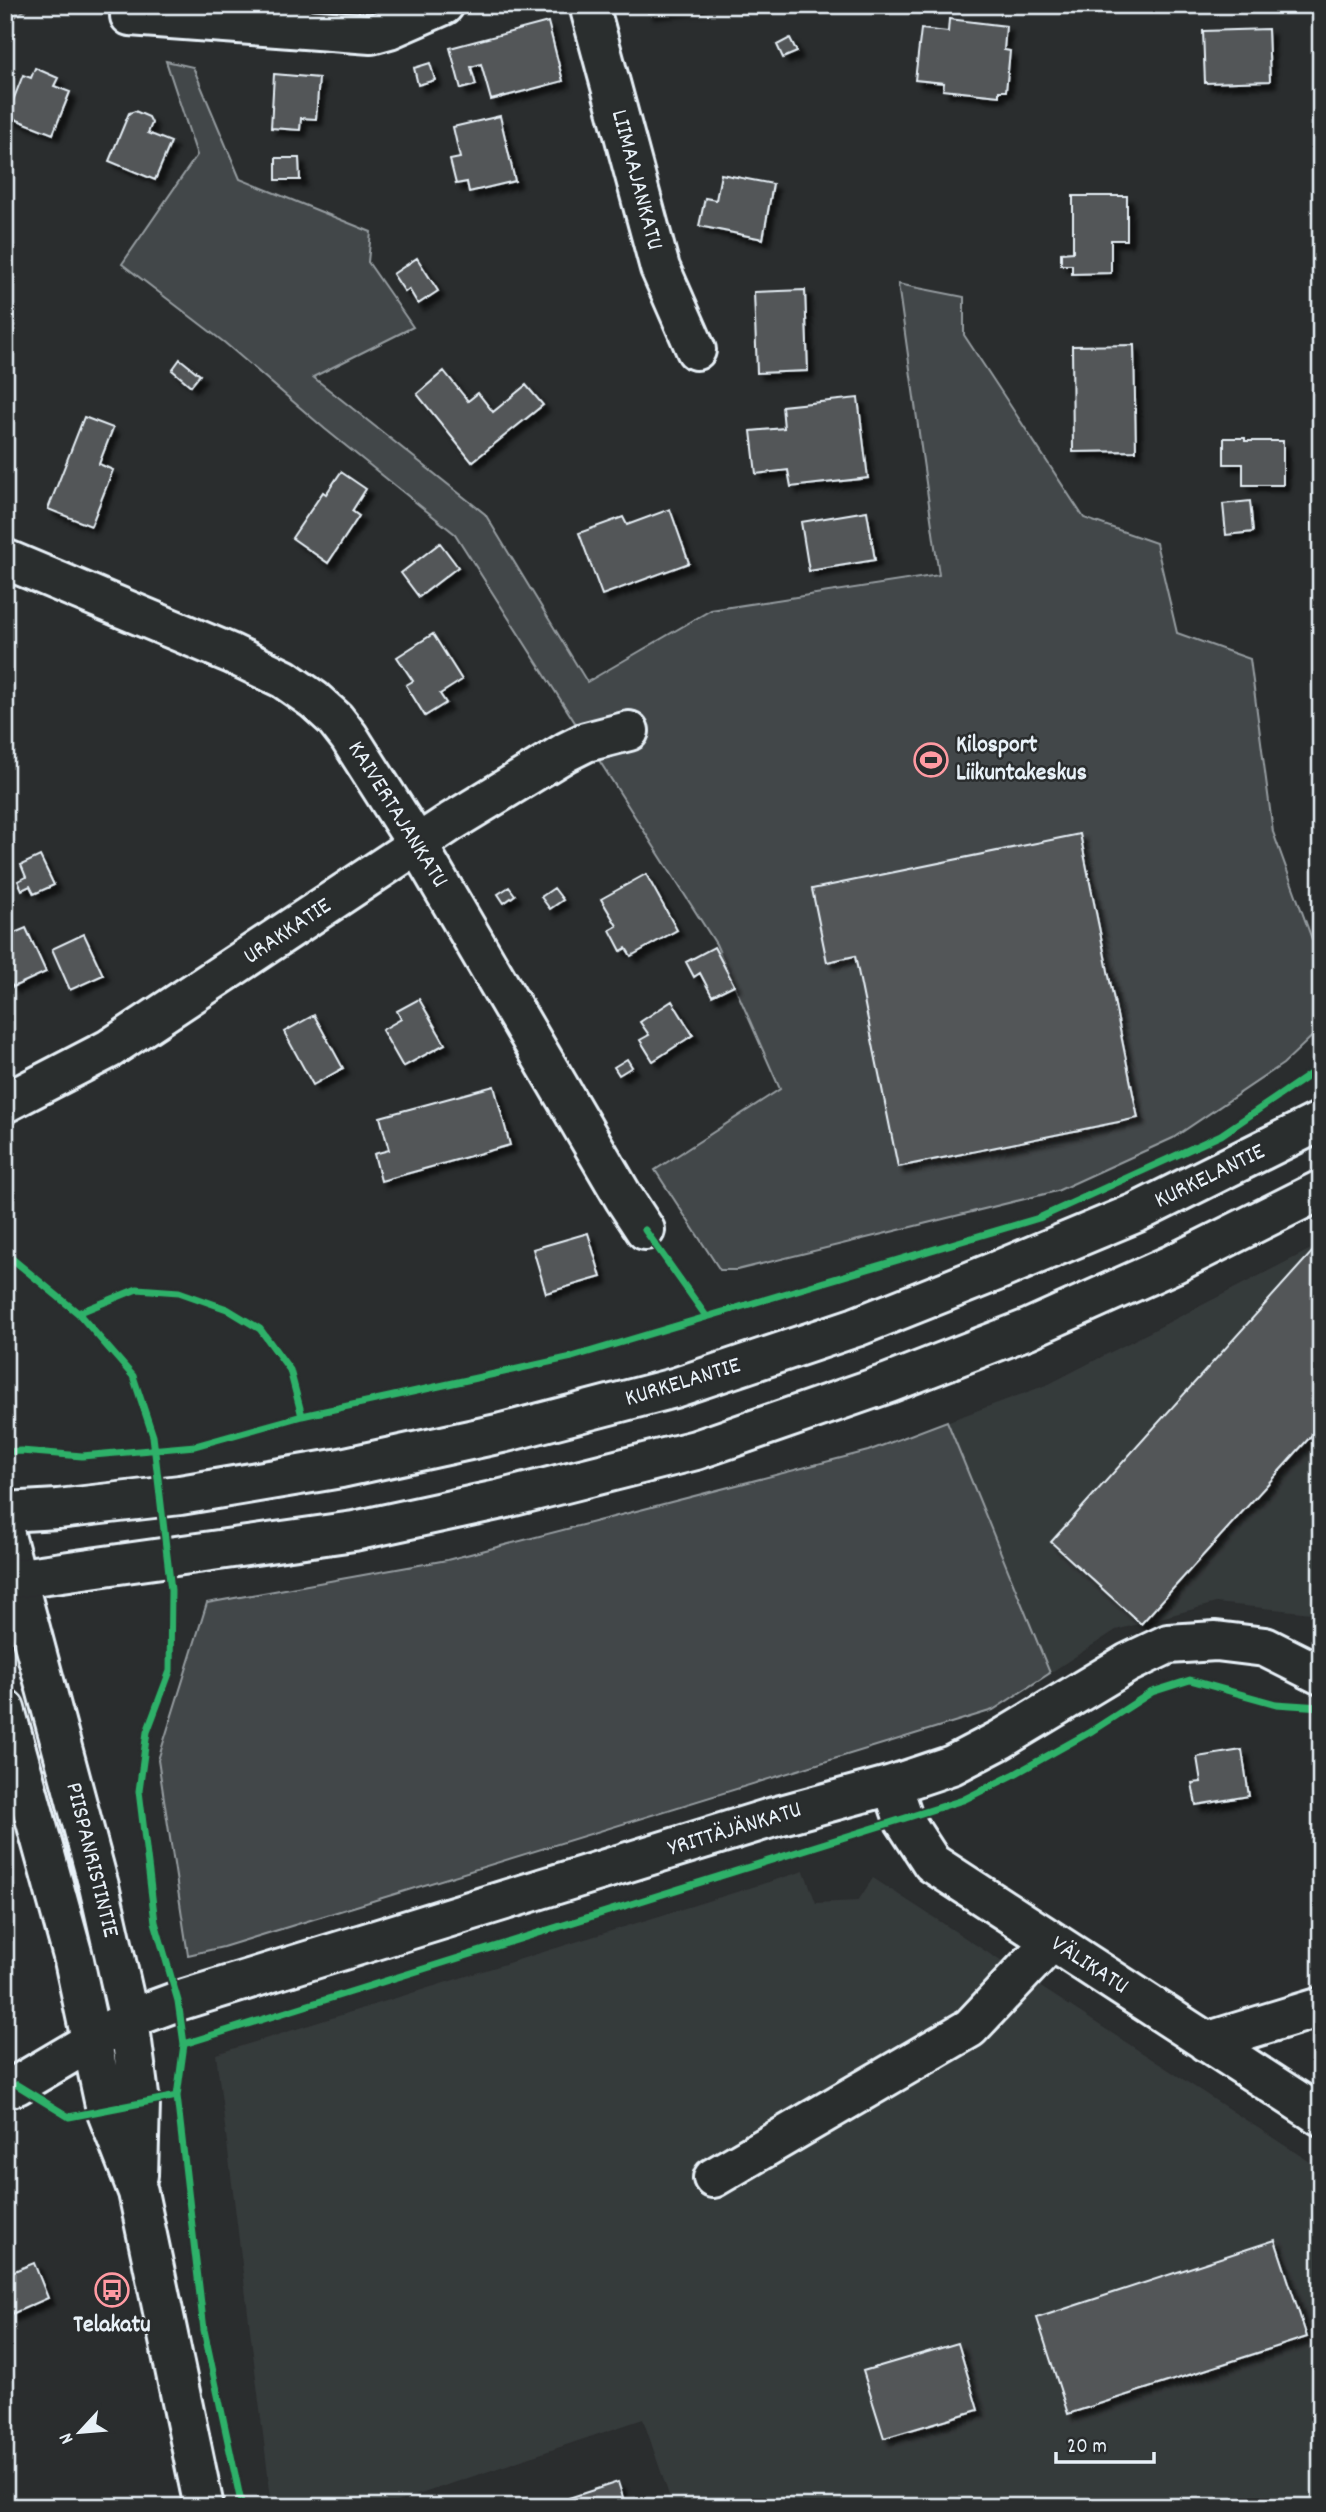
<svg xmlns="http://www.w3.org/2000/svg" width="1326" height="2512" viewBox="0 0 1326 2512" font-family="Dekko,sans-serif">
	<defs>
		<filter id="shadow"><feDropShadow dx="6" dy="6" stdDeviation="2" flood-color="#0009"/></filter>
	</defs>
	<rect width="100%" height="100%" fill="#2a2d2e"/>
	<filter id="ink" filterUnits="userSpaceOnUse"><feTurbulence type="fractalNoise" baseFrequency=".0143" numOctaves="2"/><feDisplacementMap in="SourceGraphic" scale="14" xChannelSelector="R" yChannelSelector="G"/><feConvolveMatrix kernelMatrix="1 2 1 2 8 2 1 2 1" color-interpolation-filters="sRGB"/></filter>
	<g filter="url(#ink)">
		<path fill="#363a3b" d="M 1321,1244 L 1321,1614 L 1216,1603 L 1116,1630 L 993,1710 L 821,1763 L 868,1451 L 1049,1384 Z
			M 804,1871 L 816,1903 L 858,1901 L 873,1878 L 1321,2169 L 1321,2507 L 673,2507 L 643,2419 L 382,2507 L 272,2507 L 216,2054 Z"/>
		<path fill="#424648" stroke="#959ca0" stroke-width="2" d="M 5,5 L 32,5 L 5,24 Z
			M 166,61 L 193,67 L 240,179 L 371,232 L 368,262 L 413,327 L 313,377 L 485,514 L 587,682 L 711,610 L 939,575 L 898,284 L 964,297 L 964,335 L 1084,518 L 1156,543 L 1177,633 L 1250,659 L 1273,832 L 1321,964 L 1321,1028 L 1283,1064 L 1173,1138 L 1057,1191 L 737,1270 L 720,1270 L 655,1170 L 780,1089 L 716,944 L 455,534 L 325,429 L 225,343 L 122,264 L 197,155 Z
			M 947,1421 L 1050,1673 L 993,1710 L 223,1947 L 188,1955 L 158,1760 L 207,1603 L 447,1560 L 868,1451 Z"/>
		<path fill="#535759" stroke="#e8f1f8" stroke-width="2" filter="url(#shadow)" d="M 647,5 L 700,5 L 700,7 L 648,13 Z
			M 949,19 L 1006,26 L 1004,50 L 1010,51 L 1006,91 L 999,91 L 999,96 L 943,90 L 944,83 L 915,80 L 921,29 L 948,32 Z
			M 548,22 L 563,81 L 491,100 L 481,64 L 471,67 L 476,85 L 461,89 L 450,48 Z
			M 1268,29 L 1270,81 L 1205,83 L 1203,31 Z
			M 790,38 L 797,52 L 783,58 L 777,45 Z
			M 430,63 L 435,80 L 418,85 L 414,68 Z
			M 35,68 L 58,78 L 54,86 L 70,92 L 53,134 L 7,116 L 23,75 L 31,78 Z
			M 274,74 L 319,78 L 316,119 L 301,118 L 300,130 L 271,128 Z
			M 135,111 L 149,117 L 152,123 L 148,133 L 171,142 L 155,180 L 109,161 L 129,113 Z
			M 500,116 L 515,181 L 469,192 L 467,182 L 456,184 L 450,160 L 460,158 L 453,127 Z
			M 276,158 L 299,158 L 300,180 L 276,180 Z
			M 721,174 L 773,184 L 763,239 L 699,226 L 705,198 L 716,200 Z
			M 1073,196 L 1127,196 L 1127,240 L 1111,240 L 1111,273 L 1072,274 L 1072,265 L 1061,265 L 1061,253 L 1073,252 Z
			M 417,258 L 438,291 L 418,304 L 409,289 L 405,292 L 393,274 Z
			M 805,290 L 808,371 L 757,373 L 754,292 Z
			M 1134,345 L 1136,451 L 1073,452 L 1072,346 Z
			M 180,359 L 200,375 L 191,386 L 172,370 Z
			M 444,371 L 468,401 L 478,393 L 493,412 L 526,385 L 543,405 L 472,462 L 417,394 Z
			M 858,398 L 868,478 L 791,487 L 788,470 L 756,474 L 751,431 L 784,428 L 782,406 Z
			M 84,417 L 113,428 L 99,464 L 113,470 L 91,526 L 48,509 Z
			M 1224,438 L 1245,438 L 1245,441 L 1283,441 L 1283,485 L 1243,485 L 1243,464 L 1224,464 Z
			M 341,472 L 366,489 L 352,511 L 359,516 L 328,563 L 292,538 L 323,492 L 326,494 Z
			M 1250,501 L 1253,532 L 1226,535 L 1223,504 Z
			M 670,509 L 689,563 L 602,595 L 579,533 L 623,517 L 627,525 Z
			M 867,511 L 875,560 L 809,571 L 801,522 Z
			M 440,543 L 458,567 L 419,597 L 401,573 Z
			M 433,634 L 462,680 L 440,694 L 446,703 L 425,716 L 406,685 L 413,681 L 397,657 Z
			M 1080,834 L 1138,1118 L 898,1167 L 855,956 L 827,962 L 812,889 Z
			M 40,856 L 54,885 L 34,894 L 30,886 L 22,890 L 18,881 L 26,877 L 21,865 Z
			M 646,874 L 677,930 L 631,956 L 626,948 L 621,951 L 610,930 L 617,926 L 601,899 Z
			M 509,887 L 515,895 L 504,903 L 498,894 Z
			M 554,888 L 563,900 L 550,909 L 541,897 Z
			M 26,928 L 46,972 L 13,987 L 10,983 L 5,985 L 5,937 Z
			M 84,934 L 103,975 L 70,990 L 52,949 Z
			M 714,947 L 734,985 L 712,996 L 700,973 L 694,977 L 686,962 Z
			M 419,999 L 445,1044 L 403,1067 L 382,1030 L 401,1019 L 397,1011 Z
			M 672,1001 L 693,1035 L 653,1061 L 640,1040 L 649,1035 L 640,1022 Z
			M 314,1015 L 343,1068 L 313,1085 L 284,1032 Z
			M 627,1059 L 632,1067 L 619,1075 L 614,1067 Z
			M 494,1086 L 510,1145 L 381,1181 L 374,1154 L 389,1150 L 380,1117 Z
			M 588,1233 L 601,1277 L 546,1293 L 533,1249 Z
			M 1312,1252 L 1321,1259 L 1321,1425 L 1141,1624 L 1051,1542 Z
			M 1242,1750 L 1249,1796 L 1196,1805 L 1192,1783 L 1201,1782 L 1197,1757 Z
			M 1275,2240 L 1307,2337 L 1068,2414 L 1037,2318 Z
			M 34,2263 L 48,2298 L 5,2317 L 5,2271 L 7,2274 Z
			M 958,2343 L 978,2410 L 884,2438 L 863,2371 Z
			M 618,2482 L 626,2507 L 572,2507 L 569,2498 Z"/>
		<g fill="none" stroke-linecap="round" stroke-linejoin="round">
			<defs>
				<path id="minor" d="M 589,5 L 660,268 L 696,350
					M 130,16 L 371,34 L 389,29 L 444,5
					M 5,559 L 232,654 L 284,679 L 314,700 L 335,719 L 349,737 L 417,844 L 624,1198 L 645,1230
					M 5,1103 L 109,1049 L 451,822 L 566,752 L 586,742 L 629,731
					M 5,1535 L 99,1886 L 129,2019 L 140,2103 L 138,2175
					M 5,1709 L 74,1960 L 106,2110 L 138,2192 L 204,2507
					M 892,1785 L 904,1820 L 932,1863 L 1321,2116
					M 1206,2042 L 1321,2007
					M 5,2089 L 17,2085 L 129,2019 L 178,2001 L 774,1817 L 892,1785 L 952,1765 L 1000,1740 L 1128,1663 L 1168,1644 L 1216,1641 L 1265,1647 L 1321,1675
					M 713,2178 L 970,2028 L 1052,1941"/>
				<path id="major" d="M 5,1512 L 58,1509 L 180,1495 L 341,1468 L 502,1433 L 674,1388 L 856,1327 L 994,1272 L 1138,1212 L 1321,1121
					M 5,1580 L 354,1531 L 502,1499 L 696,1450 L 889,1383 L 1028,1329 L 1173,1264 L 1321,1190"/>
			</defs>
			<use href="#minor" stroke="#e8f1f8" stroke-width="44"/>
			<use href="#major" stroke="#e8f1f8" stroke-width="44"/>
			<use href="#minor" stroke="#2a2d2e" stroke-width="38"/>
			<use href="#major" stroke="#2a2d2e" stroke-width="38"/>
			<defs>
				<path id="cycleway" d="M 645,1230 L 706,1316
					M 5,1253 L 78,1313 L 133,1376 L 153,1436 L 171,1590 L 170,1671 L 147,1732 L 139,1791 L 155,1922 L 178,2001 L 184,2044 L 177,2096 L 204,2330 L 242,2507
					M 78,1313 L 137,1289 L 179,1292 L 227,1309 L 260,1329 L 290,1370 L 302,1416
					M 5,1452 L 21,1451 L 82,1456 L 195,1446 L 302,1416 L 572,1357 L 1039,1218 L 1221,1135 L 1321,1067
					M 184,2044 L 963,1800 L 1013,1775 L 1090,1732 L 1152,1692 L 1190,1680 L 1276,1704 L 1321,1707
					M 17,2085 L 69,2117 L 177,2096"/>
			</defs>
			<use href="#cycleway" stroke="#2a2d2e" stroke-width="11"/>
			<use href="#cycleway" stroke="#2db169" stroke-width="7"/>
		</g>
	</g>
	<defs>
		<symbol id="stadium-ring" viewBox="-11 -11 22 22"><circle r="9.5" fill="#2a2d2e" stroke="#ff9aa2" stroke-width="1.5"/><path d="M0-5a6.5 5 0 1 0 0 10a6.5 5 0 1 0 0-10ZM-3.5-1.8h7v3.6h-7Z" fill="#ff9aa2"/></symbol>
		<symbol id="bus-ring" viewBox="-11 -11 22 22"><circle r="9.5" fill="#2a2d2e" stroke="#ff9aa2" stroke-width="1.5"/><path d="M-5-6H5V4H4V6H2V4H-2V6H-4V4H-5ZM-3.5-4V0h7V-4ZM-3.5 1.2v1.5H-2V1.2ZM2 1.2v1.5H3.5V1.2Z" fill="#ff9aa2"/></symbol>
	</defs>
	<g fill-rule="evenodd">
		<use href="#stadium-ring" x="912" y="741" width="38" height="38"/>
		<use href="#bus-ring" x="93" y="2271" width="38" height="38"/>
	</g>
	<g text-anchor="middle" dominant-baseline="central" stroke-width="5" stroke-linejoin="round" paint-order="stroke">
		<g font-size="24" fill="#e8f1f8" stroke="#2a2d2e">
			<text transform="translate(636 180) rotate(75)">LIIMAAJANKATU</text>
			<text transform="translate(397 815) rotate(58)">KAIVERTAJANKATU</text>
			<text transform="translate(288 932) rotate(-34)">URAKKATIE</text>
			<text transform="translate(1210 1177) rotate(-26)">KURKELANTIE</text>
			<text transform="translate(683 1383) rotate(-17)">KURKELANTIE</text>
			<text transform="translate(735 1830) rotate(-17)">YRITTÄJÄNKATU</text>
			<text transform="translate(91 1860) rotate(76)">PIISPANRISTINTIE</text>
			<text transform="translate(1089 1966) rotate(33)">VÄLIKATU</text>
		</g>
		<g font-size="24" font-weight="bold" fill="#e8f1f8" stroke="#2a2d2e" text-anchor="start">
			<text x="956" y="746">Kilosport<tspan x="956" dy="28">Liikuntakeskus</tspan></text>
			<text x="112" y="2326" text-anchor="middle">Telakatu</text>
		</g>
	</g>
	<rect width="1326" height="2512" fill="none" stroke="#2a2d2e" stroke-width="28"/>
	<rect x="14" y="14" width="1298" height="2484" fill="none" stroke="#e8f1f8" stroke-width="2.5" filter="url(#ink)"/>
	<g transform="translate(80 2432) rotate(244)" stroke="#2a2d2e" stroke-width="5" paint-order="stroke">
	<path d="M0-5L12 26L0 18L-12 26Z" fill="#e8f1f8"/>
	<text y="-10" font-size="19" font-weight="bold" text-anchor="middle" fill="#e8f1f8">N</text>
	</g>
	<path d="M1056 2452v10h98v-10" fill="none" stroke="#e8f1f8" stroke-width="3.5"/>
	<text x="1067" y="2452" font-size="21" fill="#e8f1f8" stroke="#2a2d2e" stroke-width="5" paint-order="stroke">20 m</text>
</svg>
